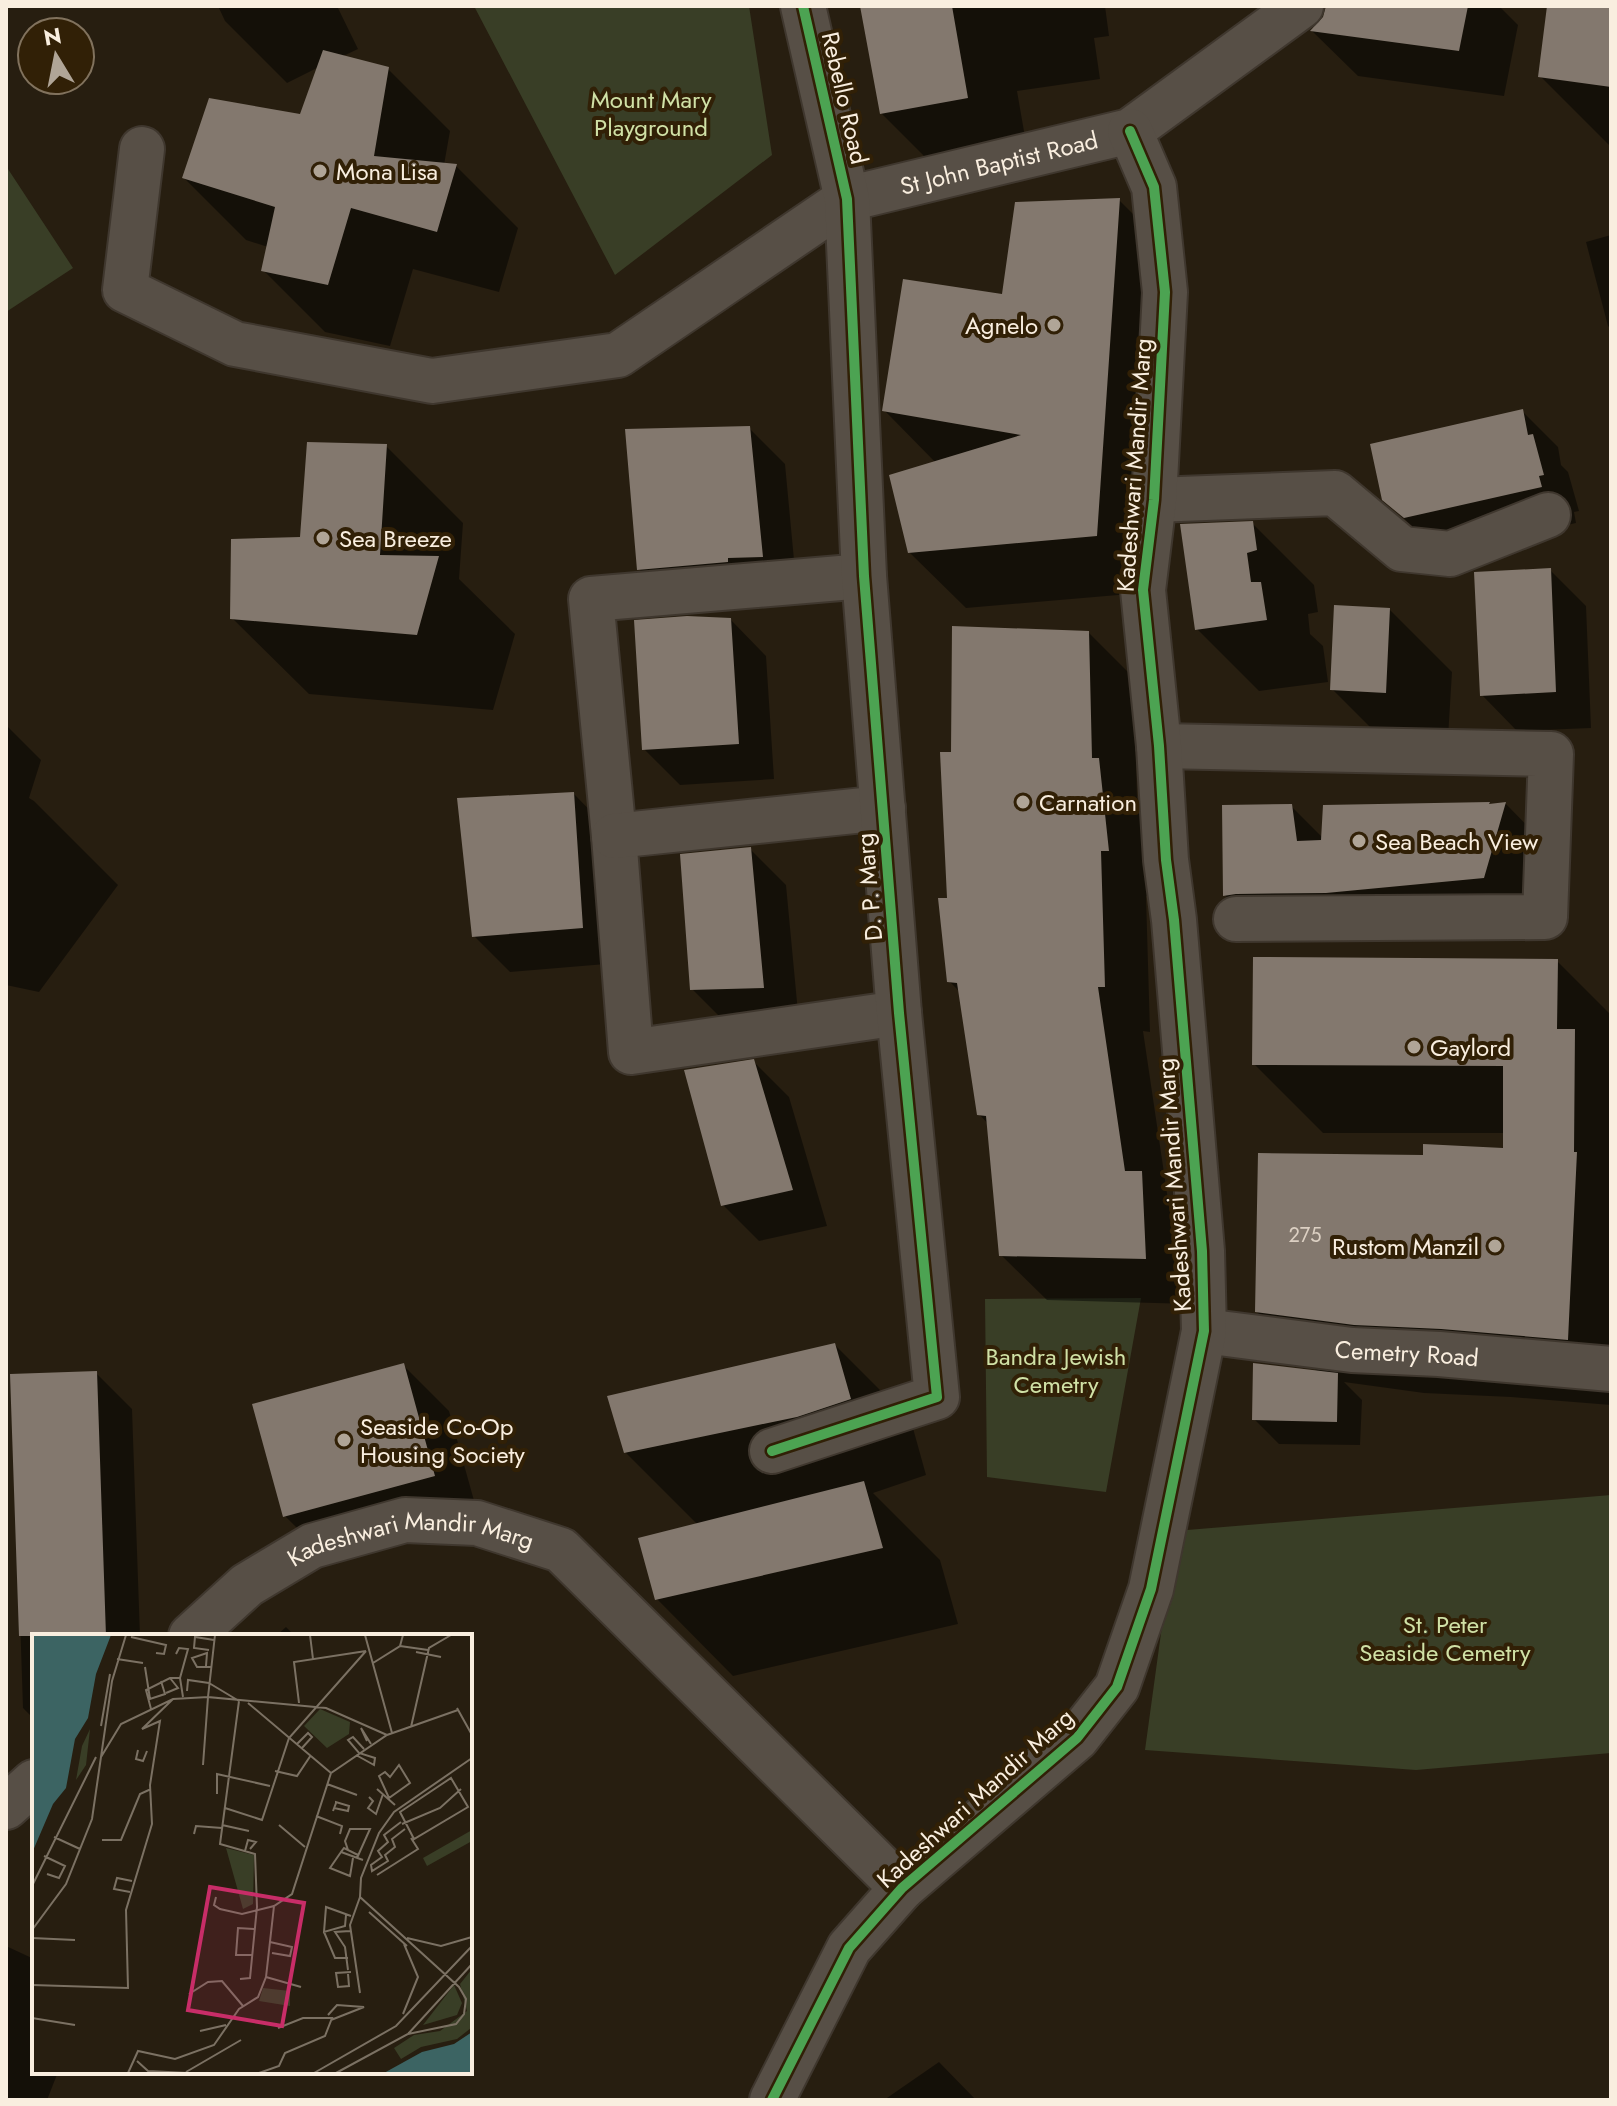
<svg xmlns="http://www.w3.org/2000/svg" width="1617" height="2106" viewBox="0 0 1617 2106" font-family="Jost,sans-serif">
	<rect width="100%" height="100%" fill="#271e10"/>
	<path fill="#393e26" d="M 474,6 L 749,6 L 772,155 L 615,275 Z
		M 6,166 L 73,268 L 6,312 Z
		M 1141,1298 L 1106,1492 L 987,1477 L 985,1299 Z
		M 1611,1495 L 1611,1753 L 1416,1770 L 1145,1750 L 1175,1531 Z"/>
	<path fill="#0007" d="M 218,6 L 337,6 L 358,49 L 341,57 L 388,69 L 450,131 L 444,165 L 456,166 L 518,228 L 499,292 L 413,269 L 390,346 L 325,332 L 263,270 L 268,247 L 246,240 L 184,178 L 302,116 L 319,67 L 287,83 L 225,21 Z
		M 862,6 L 1105,6 L 1109,36 L 1094,38 L 1100,79 L 1017,91 L 1029,160 L 943,175 L 881,113 Z
		M 1378,6 L 1499,6 L 1518,25 L 1504,96 L 1358,76 L 1312,31 Z
		M 1549,6 L 1611,6 L 1611,147 L 1541,77 Z
		M 1119,200 L 1175,256 L 1153,592 L 966,608 L 909,552 L 936,463 L 884,410 L 1004,296 Z
		M 1611,235 L 1611,329 L 1608,326 L 1586,242 Z
		M 1522,411 L 1558,447 L 1561,465 L 1568,472 L 1579,511 L 1574,512 L 1576,523 L 1441,553 L 1421,535 L 1384,499 Z
		M 749,428 L 785,464 L 797,592 L 674,605 L 639,569 Z
		M 386,446 L 463,523 L 459,579 L 515,634 L 493,710 L 309,694 L 232,618 Z
		M 1252,523 L 1314,585 L 1318,612 L 1308,614 L 1310,634 L 1323,646 L 1328,682 L 1259,691 L 1197,629 Z
		M 1550,570 L 1586,606 L 1591,728 L 1517,731 L 1482,695 Z
		M 1390,610 L 1452,672 L 1447,754 L 1394,751 L 1332,689 Z
		M 731,620 L 766,656 L 774,779 L 680,785 L 644,749 Z
		M 1089,633 L 1134,678 L 1137,798 L 1144,806 L 1154,896 L 1146,896 L 1150,1032 L 1143,1031 L 1168,1200 L 1187,1219 L 1191,1304 L 1047,1300 L 1001,1255 L 989,1125 L 979,1114 L 961,993 L 949,981 L 949,900 L 953,754 Z
		M 6,725 L 41,760 L 29,798 L 34,801 L 118,885 L 39,992 L 6,985 Z
		M 574,794 L 609,830 L 618,963 L 510,972 L 474,936 Z
		M 1506,804 L 1541,840 L 1519,913 L 1260,931 L 1225,895 L 1291,806 L 1323,838 Z
		M 750,849 L 786,885 L 799,1023 L 728,1025 L 692,989 Z
		M 1557,961 L 1611,1015 L 1611,1405 L 1511,1397 L 1424,1393 L 1344,1382 L 1362,1400 L 1360,1445 L 1279,1444 L 1254,1419 L 1319,1373 L 1257,1312 L 1424,1157 L 1505,1150 L 1505,1133 L 1323,1133 L 1254,1064 Z
		M 753,1061 L 789,1097 L 827,1226 L 759,1241 L 723,1205 Z
		M 835,1345 L 911,1421 L 926,1475 L 873,1493 L 940,1560 L 958,1624 L 733,1676 L 657,1599 L 698,1525 L 625,1452 Z
		M 403,1365 L 449,1411 L 480,1522 L 331,1562 L 285,1516 Z
		M 96,1373 L 132,1409 L 140,1636 L 34,1636 L 34,1719 L 23,1708 L 12,1376 Z
		M 286,1627 L 295,1636 L 276,1636 Z
		M 6,1946 L 34,1959 L 34,2072 L 58,2072 L 47,2100 L 6,2100 Z
		M 939,2062 L 976,2100 L 884,2100 Z"/>
	<path fill="#83786e" d="M 860,6 L 952,6 L 968,98 L 880,114 Z
		M 1326,6 L 1468,6 L 1459,51 L 1310,31 L 1323,17 Z
		M 1547,6 L 1611,6 L 1611,87 L 1538,77 Z
		M 323,50 L 389,67 L 374,156 L 457,164 L 437,232 L 351,208 L 328,285 L 261,271 L 275,207 L 182,178 L 209,98 L 300,114 Z
		M 1120,198 L 1097,536 L 908,553 L 889,475 L 1021,435 L 882,411 L 903,279 L 1002,294 L 1015,202 Z
		M 1523,409 L 1528,435 L 1533,434 L 1544,475 L 1539,476 L 1542,487 L 1404,518 L 1382,500 L 1370,444 Z
		M 750,426 L 763,557 L 728,558 L 728,562 L 637,570 L 625,429 Z
		M 307,442 L 387,444 L 380,555 L 439,556 L 417,635 L 230,619 L 231,539 L 300,537 Z
		M 1253,521 L 1257,550 L 1247,553 L 1251,582 L 1261,582 L 1267,620 L 1195,630 L 1180,524 Z
		M 1551,568 L 1556,692 L 1480,696 L 1474,572 Z
		M 1334,605 L 1390,608 L 1386,693 L 1330,690 Z
		M 687,616 L 731,618 L 739,744 L 642,750 L 634,620 Z
		M 952,626 L 1089,631 L 1092,758 L 1099,758 L 1109,851 L 1101,851 L 1105,987 L 1098,987 L 1125,1171 L 1142,1171 L 1146,1259 L 999,1256 L 986,1116 L 977,1115 L 957,983 L 947,982 L 938,898 L 947,898 L 940,752 L 951,752 Z
		M 574,792 L 583,928 L 472,937 L 457,798 Z
		M 1490,802 L 1489,804 L 1506,802 L 1484,878 L 1326,893 L 1236,894 L 1223,896 L 1222,805 L 1292,804 L 1297,841 L 1321,840 L 1323,805 Z
		M 751,847 L 764,988 L 690,990 L 680,854 Z
		M 1253,957 L 1558,959 L 1557,1029 L 1575,1029 L 1574,1152 L 1577,1152 L 1568,1340 L 1441,1329 L 1354,1325 L 1255,1312 L 1258,1153 L 1423,1155 L 1423,1144 L 1503,1148 L 1503,1066 L 1252,1065 Z
		M 754,1059 L 793,1190 L 721,1206 L 684,1070 Z
		M 835,1343 L 851,1399 L 797,1417 L 624,1453 L 607,1396 Z
		M 404,1363 L 435,1476 L 283,1517 L 252,1404 Z
		M 1253,1363 L 1338,1373 L 1337,1422 L 1252,1420 Z
		M 97,1371 L 106,1636 L 19,1636 L 10,1374 Z
		M 864,1481 L 883,1548 L 655,1600 L 638,1538 Z"/>
	<g fill="none" stroke-linecap="round" stroke-linejoin="round">
		<defs>
			<g id="street">
				<path id="s1" d="M 142,149 L 125,290 L 235,344 L 432,381 L 618,355 L 847,199 L 1130,131 L 1301,6"/>
				<path d="M 1154,500 L 1335,493 L 1402,549 L 1450,554 L 1548,515"/>
				<path d="M 864,576 L 591,599 L 614,836 L 631,1052 L 899,1013"/>
				<path d="M 1159,746 L 1551,754 L 1545,917 L 1236,919"/>
				<path d="M 614,836 L 883,808"/>
				<path id="s2" d="M 1204,1331 L 1352,1350 L 1439,1354 L 1611,1369"/>
				<path d="M 772,1451 L 937,1397 L 899,1013 L 864,576 L 847,199 L 803,6"/>
				<path id="s3" d="M 191,1636 L 247,1585 L 312,1546 L 405,1520 L 477,1523 L 561,1550 L 902,1888"/>
				<path d="M 6,1807 L 34,1782"/>
				<path d="M 772,2100 L 849,1948 L 902,1888 L 1077,1738 L 1117,1687 L 1151,1589 L 1204,1331 L 1202,1251 L 1174,920 L 1166,860 L 1159,746 L 1143,590 L 1154,500 L 1165,292 L 1154,187 L 1130,131"/>
			</g>
		</defs>
		<use href="#street" stroke="#3f372e" stroke-width="48"/>
		<use href="#street" stroke="#574f46" stroke-width="44"/>
		<defs>
			<path id="cycleway" d="M 772,1451 L 937,1397 L 899,1013 L 864,576 L 847,199 L 803,6
				M 772,2100 L 849,1948 L 902,1888 L 1077,1738 L 1117,1687 L 1151,1589 L 1204,1331 L 1202,1251 L 1174,920 L 1166,860 L 1159,746 L 1143,590 L 1154,500 L 1165,292 L 1154,187 L 1130,131"/>
		</defs>
		<use href="#cycleway" stroke="#312006" stroke-width="15"/>
		<use href="#cycleway" stroke="#4ca352" stroke-width="10"/>
	</g>
	<g fill="#b0a597" stroke="#312006" stroke-width="3">
		<circle cx="320" cy="171" r="8"/>
		<circle cx="1054" cy="325" r="8"/>
		<circle cx="323" cy="538" r="8"/>
		<circle cx="1023" cy="802" r="8"/>
		<circle cx="1359" cy="841" r="8"/>
		<circle cx="1414" cy="1047" r="8"/>
		<circle cx="1495" cy="1246" r="8"/>
		<circle cx="344" cy="1440" r="8"/>
	</g>
	<g text-anchor="middle" dominant-baseline="central" stroke-width="8" stroke-linejoin="round" paint-order="stroke">
		<g font-size="20" fill="#dcd0c3">
			<text x="1305" y="1235">275</text>
		</g>
		<g font-size="24" fill="#f9eedf" stroke="#312006">
			<text transform="translate(845 98) rotate(77)">Rebello Road</text>
			<text stroke="none"><textPath href="#s1" startOffset="1086">St John Baptist Road</textPath></text>
			<text transform="translate(1134 465) rotate(-86)">Kadeshwari Mandir Marg</text>
			<text transform="translate(869 887) rotate(-95)">D. P. Marg</text>
			<text transform="translate(1174 1185) rotate(-94)">Kadeshwari Mandir Marg</text>
			<text stroke="none"><textPath href="#s2" startOffset="204">Cemetry Road</textPath></text>
			<text stroke="none"><textPath href="#s3" startOffset="252">Kadeshwari Mandir Marg</textPath></text>
			<text transform="translate(975 1798) rotate(-42)">Kadeshwari Mandir Marg</text>
		</g>
		<g font-size="24" fill="#d0e1a6" stroke="#312006">
			<text x="651" y="99">Mount Mary<tspan x="651" dy="28">Playground</tspan></text>
			<text x="1056" y="1356">Bandra Jewish<tspan x="1056" dy="28">Cemetry</tspan></text>
			<text x="1445" y="1624">St. Peter<tspan x="1445" dy="28">Seaside Cemetry</tspan></text>
		</g>
		<g font-size="24" fill="#f9eedf" stroke="#312006" text-anchor="start">
			<text x="336" y="171">Mona Lisa</text>
			<text x="1038" y="325" text-anchor="end">Agnelo</text>
			<text x="339" y="538">Sea Breeze</text>
			<text x="1039" y="802">Carnation</text>
			<text x="1375" y="841">Sea Beach View</text>
			<text x="1430" y="1047">Gaylord</text>
			<text x="1479" y="1246" text-anchor="end">Rustom Manzil</text>
			<text x="360" y="1426">Seaside Co-Op<tspan x="360" dy="28">Housing Society</tspan></text>
		</g>
	</g>
	<g transform="translate(32 1634)">
		<rect width="440" height="440" fill="#271e10"/>
		<path d="M 288,75 L 318,88 L 317,100 L 295,114 L 272,92 ZM 58,95 L 54,131 L 44,146 L 50,112 ZM 440,196 L 440,207 L 395,232 L 391,224 ZM 194,214 L 222,221 L 221,270 L 211,275 ZM 440,335 L 439,394 L 425,405 L 389,413 L 369,425 L 362,414 L 382,401 L 408,397 L 435,377 L 428,350 ZM 422,351 L 430,369 L 425,381 L 391,391 ZM 231,354 L 258,357 L 258,372 L 227,367 Z" fill="#393e26"/>
		<path d="M 0,1 L 79,1 L 64,40 L 56,84 L 43,105 L 34,154 L 21,170 L 0,219 ZM 440,398 L 440,439 L 352,439 L 390,418 L 422,410 Z" fill="#3c6463"/>
		<path fill="none" stroke="#7b7163" stroke-width="2" d="M 183,1 L 176,63 L 294,74 L 355,101M 278,1 L 281,25M 333,1 L 360,99M 99,3 L 134,11 L 132,20 L 124,19M 368,12 L 396,16M 177,16 L 162,14 L 163,3 L 182,6M 384,18 L 409,23M 144,20 L 147,14 L 156,15 L 148,44M 85,25 L 111,29M 341,29 L 368,12 L 371,1M 174,32 L 175,19 L 160,24 L 165,33 L 179,33M 113,33 L 118,65 L 133,60 L 129,47M 177,49 L 207,67M 155,57 L 156,46 L 177,49M 134,59 L 146,54 L 138,44M 207,67 L 188,210 L 223,220 L 225,273 L 218,344 L 208,345M 216,69 L 299,139 L 355,101 L 426,76M 267,69 L 262,28 L 334,17M 425,74 L 440,101M 119,75 L 114,56 L 138,44 L 148,44 L 151,63M 69,92 L 78,40M 379,93 L 397,14 L 419,1M 335,107 L 329,94 L 339,110M 265,110 L 276,99 L 280,103 L 270,114M 106,116 L 104,125 L 111,127 L 115,117M 324,121 L 342,131 L 343,124 L 327,119 L 316,106 L 321,103 L 332,115M 69,123 L 89,90 L 141,65 L 176,63 L 171,131M 367,131 L 378,149 L 357,164 L 347,142 L 353,138 L 358,143 ZM 243,137 L 265,142 L 279,121M 419,144 L 436,173 L 382,205 L 368,178 ZM 295,150 L 325,161M 345,155 L 363,171M 185,160 L 185,140 L 238,152M 337,163 L 341,167 L 336,174 L 344,180 L 351,160M 193,174 L 230,186 L 257,104 L 334,17M 301,177 L 304,169 L 304,168 L 317,172 L 316,177 L 302,174M 284,182 L 310,192 L 308,200M 369,188 L 352,201 L 356,208 L 346,217 L 350,223 L 339,231 L 340,237 L 356,227 L 353,221 L 363,213 L 360,205 L 373,195M 370,190 L 408,174 L 429,155M 190,191 L 217,197M 247,191 L 273,213M 162,200 L 164,192 L 190,194M 22,203 L 48,215M 70,206 L 89,206 L 108,160 L 119,155M 316,216 L 313,207 L 318,195 L 338,195 L 325,224M 213,217 L 216,206 L 224,208 L 218,215M 309,218 L 298,234 L 318,242 L 321,224M 326,221 L 312,214 L 309,218 L 331,226M 12,222 L 33,232 L 27,244 L 15,240M 345,241 L 386,215 L 379,204M 0,252 L 64,123M 98,258 L 82,255 L 85,244 L 100,247M 184,263 L 182,271 L 188,275 L 210,280 L 242,272 L 260,260 L 299,139M 328,263 L 318,291 L 328,359M 337,278 L 375,312M 314,281 L 313,292 L 292,298 L 294,273 L 319,282M 0,296 L 34,250 L 60,185 L 80,47 L 94,1M 292,298 L 303,324 L 316,324M 0,304 L 43,306M 375,304 L 409,312 L 440,303M 238,308 L 260,313 L 258,322 L 240,319M 220,321 L 204,321 L 206,294 L 222,295M 316,336 L 313,313 L 303,298 L 318,297M 316,340 L 317,352 L 306,353 L 304,339 L 319,338M 234,343 L 269,353M 0,351 L 96,354 L 94,276 L 120,190 L 118,151 L 128,87 L 110,95 L 141,65M 157,360 L 176,348 L 190,347 L 211,372M 371,380 L 386,343 L 372,310M 296,381 L 305,371 L 332,373 L 299,386M 0,384 L 43,391M 168,397 L 194,391M 376,400 L 424,390 L 432,380 L 434,365 L 427,353 L 328,263 L 329,244 L 347,199 L 362,178 L 440,124M 105,427 L 116,437 L 156,439M 154,438 L 209,406M 96,439 L 106,417 L 143,425 L 182,411 L 207,375 L 226,363 L 234,343 L 242,272M 227,439 L 247,432 L 253,419 L 293,402 L 300,384 L 271,384 L 246,394M 282,439 L 364,392 L 440,312M 304,439 L 376,400 L 440,330"/>
		<path fill="#c82d68" fill-opacity="0.15" stroke="#c82d68" stroke-width="4" d="M 178,253 L 272,269 L 250,392 L 156,376 Z"/>
		<rect width="440" height="440" fill="none" stroke="#f9eedf" stroke-width="4"/>
	</g>
	<rect width="1617" height="2106" fill="none" stroke="#f9eedf" stroke-width="16"/>
	<g transform="translate(56 56) rotate(350)"><circle r="38" fill="#312006" stroke="#81725d" stroke-width="2"/>
	<path d="M0-6L14 30L0 20L-14 30Z" fill="#b0a597"/>
	<text y="-12" font-size="22" font-weight="bold" text-anchor="middle" fill="#f9eedf">N</text>
	</g>
</svg>
